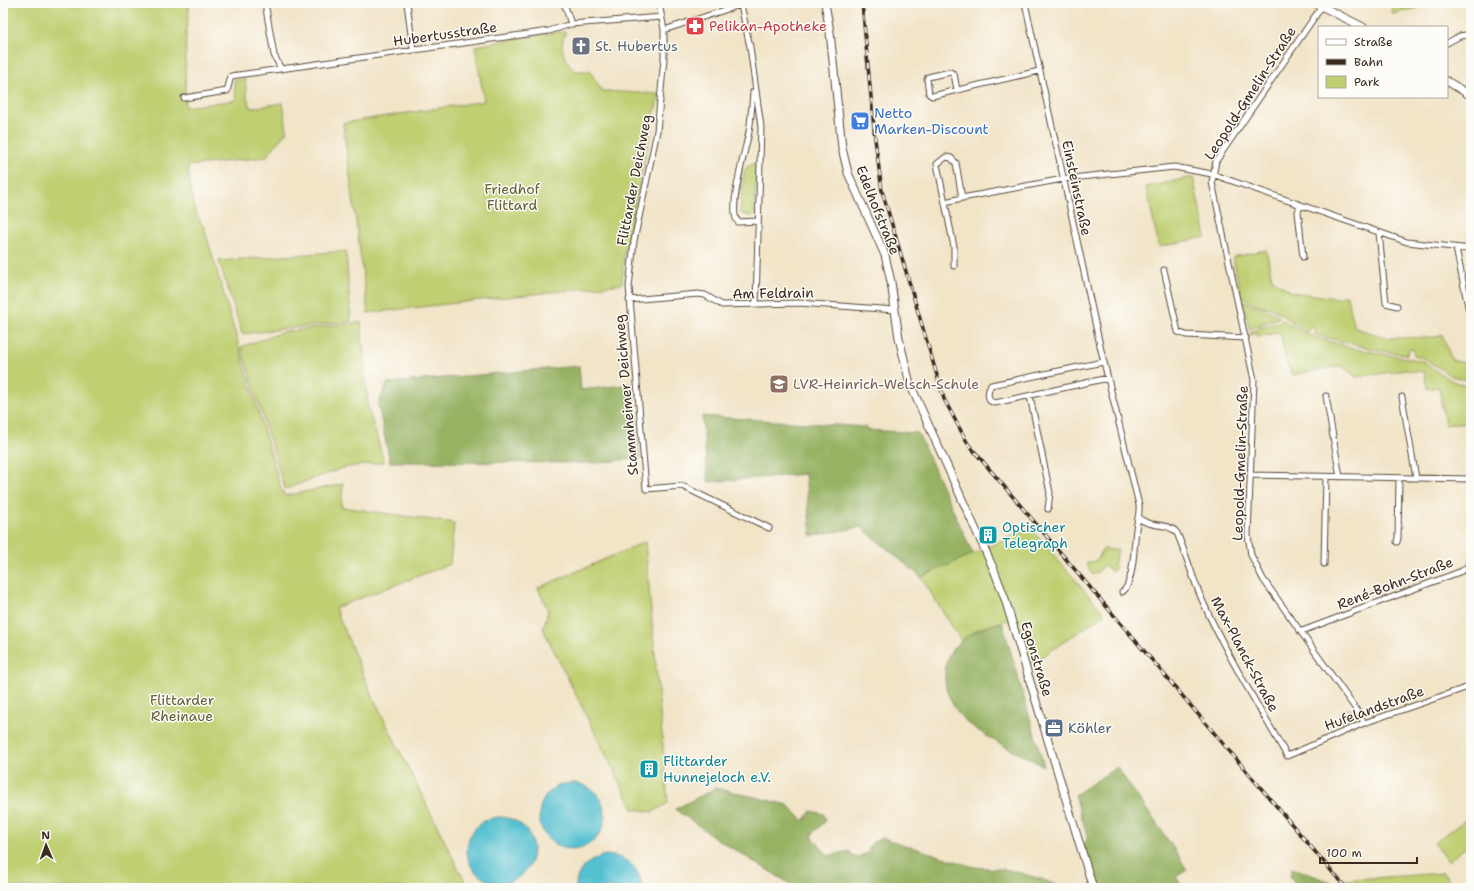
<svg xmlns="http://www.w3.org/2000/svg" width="1474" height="891" viewBox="0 0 1474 891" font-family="'Shantell Sans',sans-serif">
	<rect width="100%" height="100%" fill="#fdfcf7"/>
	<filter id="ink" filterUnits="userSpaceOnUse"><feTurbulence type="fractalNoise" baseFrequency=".025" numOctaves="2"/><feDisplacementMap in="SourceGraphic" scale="8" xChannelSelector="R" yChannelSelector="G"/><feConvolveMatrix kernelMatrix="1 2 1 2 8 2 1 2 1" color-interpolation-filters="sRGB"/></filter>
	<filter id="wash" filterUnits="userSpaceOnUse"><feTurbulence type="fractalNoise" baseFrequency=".012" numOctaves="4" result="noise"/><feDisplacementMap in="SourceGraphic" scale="16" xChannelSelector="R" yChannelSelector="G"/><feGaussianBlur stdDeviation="0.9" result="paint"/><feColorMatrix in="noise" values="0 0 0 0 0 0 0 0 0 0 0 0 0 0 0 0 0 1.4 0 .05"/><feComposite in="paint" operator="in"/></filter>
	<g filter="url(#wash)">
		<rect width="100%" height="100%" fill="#f1e4c7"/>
		<path fill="#bfcf72" stroke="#7d7c48" d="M 3,3 L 190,3 L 186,34 L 185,107 L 236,100 L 234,80 L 245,79 L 247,98 L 251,108 L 283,103 L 287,131 L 266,157 L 188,166 C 189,181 193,216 204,227 L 281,489 L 285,496 L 343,484 L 341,507 L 454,523 L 450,564 L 335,608 L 372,695 L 468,888 L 3,888 Z
			M 1391,3 L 1441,3 L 1392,14 Z
			M 556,32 L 566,32 C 558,48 564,57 574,71 L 590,71 L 602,91 L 659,94 L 624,254 L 622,284 L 368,313 L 343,123 L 484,101 L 475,46 Z
			M 757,162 L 754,214 L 752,216 L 742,214 L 740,212 L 744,172 L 747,167 Z
			M 1193,177 L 1206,237 L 1159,247 L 1146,187 Z
			M 1266,250 L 1272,279 L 1292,292 L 1336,298 L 1347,295 L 1355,328 L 1388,338 L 1437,337 L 1442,335 L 1452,360 L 1471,365 L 1471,381 L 1451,376 L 1424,358 L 1414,355 L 1413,349 L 1409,349 L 1407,355 C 1375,350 1345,343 1314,334 L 1315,329 L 1313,326 L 1307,331 L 1273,309 L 1259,305 L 1241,296 L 1233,257 Z
			M 346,251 L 351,321 L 242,334 L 219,261 Z
			M 1242,300 L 1274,313 L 1280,317 L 1249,329 Z
			M 1283,320 L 1312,336 L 1351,348 L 1423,361 L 1447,378 L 1457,383 L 1471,385 L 1471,422 L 1445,425 L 1439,387 L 1427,389 L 1424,372 L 1406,370 L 1356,377 L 1342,366 L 1291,375 L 1289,366 L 1287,366 L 1280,332 L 1258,337 L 1257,333 L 1250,335 L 1250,332 Z
			M 361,322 L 368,407 L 384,462 L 343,468 L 285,489 L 241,347 L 283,332 Z
			M 1030,528 L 1105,614 L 1028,666 L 1014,618 L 978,629 L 961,641 L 921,577 Z
			M 645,542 L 668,803 L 653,812 L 633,809 L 543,629 L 548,611 L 538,588 Z
			M 1103,549 L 1118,550 L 1114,565 L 1116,569 L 1110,571 L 1107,567 L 1105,566 L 1093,575 L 1086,564 L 1098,559 Z
			M1340 718a9 9 0 1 1 18 0a9 9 0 1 1-18 0Z
			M 1471,816 L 1471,843 L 1448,861 L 1434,843 Z
			M 1443,873 L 1455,888 L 1351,888 L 1343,880 Z"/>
		<path fill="#97b264" stroke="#696e41" d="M 579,366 L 581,390 L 632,384 L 640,458 L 598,463 L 390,462 L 378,404 L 388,383 Z
			M 702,416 L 866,427 L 866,430 L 918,433 L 973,554 L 921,577 L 861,527 L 811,536 L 805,474 L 708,482 Z
			M 1002,622 L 1044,766 C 1018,753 991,741 968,723 C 957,714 949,700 946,687 C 938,646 970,631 1002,622 Z
			M 1117,767 C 1140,802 1166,834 1187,870 L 1176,877 L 1184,888 L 1097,888 L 1083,844 L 1087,840 L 1087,836 L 1075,795 Z
			M 716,788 L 788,805 L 804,821 L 811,811 L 824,814 L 826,821 L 814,832 L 812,837 L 828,856 L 849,851 L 856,858 L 869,852 L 869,847 L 873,842 L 883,838 L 974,867 L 1010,870 L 1041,879 L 1064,888 L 797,888 L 717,839 L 675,809 Z
			M 1292,868 L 1331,882 L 1337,888 L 1298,888 L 1290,876 Z"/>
		<path fill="#55c0d0" stroke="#487577" d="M539 816a33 33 0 1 1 66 0a33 33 0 1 1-66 0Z
			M467 850a33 33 0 1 1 66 0a33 33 0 1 1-66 0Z
			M 606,855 C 626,856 640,867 642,888 L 576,888 C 575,870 590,859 606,855 Z"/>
	</g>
	<g filter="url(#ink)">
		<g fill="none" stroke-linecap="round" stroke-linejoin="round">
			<defs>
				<path id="street" d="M 265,3 L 274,55 L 281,69
					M 407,3 L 413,50
					M 564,3 L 571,24
					M 659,3 L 664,30 L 664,59 L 657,131 L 634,241 L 629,287 L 646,489 L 682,486 L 769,528
					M 1025,3 L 1101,350 L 1139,505 C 1140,514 1137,520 1136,529 C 1134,543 1134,585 1122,592
					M 741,5 L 750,47 L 761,127 L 756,303
					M 1322,6 L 1216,161 L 1212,182 L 1254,380 L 1248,535 L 1251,555 L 1263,579 L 1360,715 L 1364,723
					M 664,30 L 746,3
					M 1447,43 L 1460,36 L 1471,34
					M 957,90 L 954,74 L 950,72 L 928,77 L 927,79 L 929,94 L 932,96 L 1039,71
					M 753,92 C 752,105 751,119 749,132 C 746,148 727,212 738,222 L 758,221
					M 184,98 L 227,91 L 231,76 L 549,31 L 571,24 L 662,17
					M 962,198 L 1063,179 L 1174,167 L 1212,174 L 1407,242 L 1471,249
					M 945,202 L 962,198 L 956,163 L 951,158 L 946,157 L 937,164 L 954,247 L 954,266
					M 1300,206 L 1298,212 L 1303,257
					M 1379,233 L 1386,303 L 1397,306
					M 1456,248 L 1471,321
					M 1164,270 L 1178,332 L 1186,335 L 1246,338
					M 629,300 L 698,294 L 705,295 L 722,305 L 799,303 L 895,310
					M 1103,362 L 991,385 C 988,391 987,395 990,401 L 995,403 L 1108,378
					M 1030,396 L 1050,493 L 1048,509
					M 1326,396 L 1340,477
					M 1402,397 L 1416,478
					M 1250,475 L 1471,479
					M 1139,518 C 1149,528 1169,522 1177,533 C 1187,556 1193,580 1203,602 C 1227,656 1258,705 1287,756 L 1364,723 L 1471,686
					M 1397,542 L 1398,538 L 1399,478
					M 1324,564 L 1326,477
					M 1302,631 L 1462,571 L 1468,566 L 1469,562 L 1471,537"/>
				<path id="secondary" d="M 825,3 L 830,32 L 842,148 L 848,173 L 885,255 L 891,282 L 899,338 L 910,384 L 994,570 L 1004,596 L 1093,888
					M 1315,3 L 1363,27
					M 1447,81 L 1471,96"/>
			</defs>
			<use href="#street" stroke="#564637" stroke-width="7"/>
			<use href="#secondary" stroke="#564637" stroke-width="9"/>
			<use href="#street" stroke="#fff" stroke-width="5"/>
			<use href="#secondary" stroke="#fff" stroke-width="7"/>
			<defs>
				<path id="rail" d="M 862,3 L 875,139 L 882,191 L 944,399 L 968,444 L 1346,888"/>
			</defs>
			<use href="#rail" stroke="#3b2a1e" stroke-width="3.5"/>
			<use href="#rail" stroke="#fdfcf7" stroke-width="2" stroke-dasharray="6" stroke-linecap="butt"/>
		</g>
	</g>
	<defs>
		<symbol id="pharmacy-square" viewBox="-11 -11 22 22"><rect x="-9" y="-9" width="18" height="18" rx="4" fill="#e0444e" stroke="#fdfcf7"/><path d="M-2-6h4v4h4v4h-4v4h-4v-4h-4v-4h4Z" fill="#fff"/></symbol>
		<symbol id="church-square" viewBox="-11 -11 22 22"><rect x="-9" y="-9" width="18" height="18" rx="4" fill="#6b7280" stroke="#fdfcf7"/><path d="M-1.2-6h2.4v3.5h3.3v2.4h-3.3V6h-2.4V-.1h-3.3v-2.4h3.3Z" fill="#fff"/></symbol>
		<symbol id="supermarket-square" viewBox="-11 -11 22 22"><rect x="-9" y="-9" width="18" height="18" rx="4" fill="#3f7fe0" stroke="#fdfcf7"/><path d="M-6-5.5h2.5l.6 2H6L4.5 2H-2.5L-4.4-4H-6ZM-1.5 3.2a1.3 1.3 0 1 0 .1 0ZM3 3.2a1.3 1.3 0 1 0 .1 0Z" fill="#fff"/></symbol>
		<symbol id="school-square" viewBox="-11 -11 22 22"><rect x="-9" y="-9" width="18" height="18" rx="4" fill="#8d6e63" stroke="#fdfcf7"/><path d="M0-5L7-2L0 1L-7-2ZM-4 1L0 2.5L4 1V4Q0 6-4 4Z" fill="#fff"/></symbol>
		<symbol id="building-square" viewBox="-11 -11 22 22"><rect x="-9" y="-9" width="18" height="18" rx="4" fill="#0f9aa8" stroke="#fdfcf7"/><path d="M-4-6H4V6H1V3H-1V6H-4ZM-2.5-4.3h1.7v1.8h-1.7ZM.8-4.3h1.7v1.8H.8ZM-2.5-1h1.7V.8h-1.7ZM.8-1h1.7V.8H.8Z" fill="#fff"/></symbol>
		<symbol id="office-square" viewBox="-11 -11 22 22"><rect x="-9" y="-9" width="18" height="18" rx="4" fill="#5c6f8a" stroke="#fdfcf7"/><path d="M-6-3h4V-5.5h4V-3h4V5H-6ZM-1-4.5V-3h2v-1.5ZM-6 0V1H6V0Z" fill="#fff"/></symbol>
	</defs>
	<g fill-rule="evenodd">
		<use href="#pharmacy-square" x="684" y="15" width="22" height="22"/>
		<use href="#church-square" x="570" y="35" width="22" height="22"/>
		<use href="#supermarket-square" x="849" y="110" width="22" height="22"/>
		<use href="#school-square" x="768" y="373" width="22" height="22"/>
		<use href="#building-square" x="977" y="524" width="22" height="22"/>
		<use href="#office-square" x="1043" y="717" width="22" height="22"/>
		<use href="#building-square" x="638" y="758" width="22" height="22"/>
	</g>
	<g text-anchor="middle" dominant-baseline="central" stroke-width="3" stroke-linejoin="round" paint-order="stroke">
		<g font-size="14" fill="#be3a42" stroke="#fdfcf7" text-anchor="start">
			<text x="709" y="26">Pelikan-Apotheke</text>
		</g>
		<g font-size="14" fill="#3b2a1e" stroke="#fdfcf7">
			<text transform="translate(445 34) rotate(-8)">Hubertusstraße</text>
			<text transform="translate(1250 93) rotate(-57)">Leopold-Gmelin-Straße</text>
			<text transform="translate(634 180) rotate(-79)">Flittarder Deichweg</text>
			<text transform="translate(1077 188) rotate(78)">Einsteinstraße</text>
			<text transform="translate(878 210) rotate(68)">Edelhofstraße</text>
			<text transform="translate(773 293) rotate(-1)">Am Feldrain</text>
			<text transform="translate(626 395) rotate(-95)">Stammheimer Deichweg</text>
			<text transform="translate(1240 463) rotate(-88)">Leopold-Gmelin-Straße</text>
			<text transform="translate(1395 583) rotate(-21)">René-Bohn-Straße</text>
			<text transform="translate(1245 654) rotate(62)">Max-Planck-Straße</text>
			<text transform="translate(1037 659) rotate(73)">Egonstraße</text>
			<text transform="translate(1374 708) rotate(-20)">Hufelandstraße</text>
		</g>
		<g font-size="14" fill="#5b616d" stroke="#fdfcf7" text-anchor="start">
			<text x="595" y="46">St. Hubertus</text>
		</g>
		<g font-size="14" fill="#366cbe" stroke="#fdfcf7" text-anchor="start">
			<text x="874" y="113">Netto<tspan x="874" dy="16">Marken-Discount</tspan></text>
		</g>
		<g font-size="14" fill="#635c37" stroke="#fdfcf7">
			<text x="512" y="189">Friedhof<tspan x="512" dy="16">Flittard</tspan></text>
			<text x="182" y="700">Flittarder<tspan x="182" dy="16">Rheinaue</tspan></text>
		</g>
		<g font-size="14" fill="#785e54" stroke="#fdfcf7" text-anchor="start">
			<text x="793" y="384">LVR-Heinrich-Welsch-Schule</text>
		</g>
		<g font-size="14" fill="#0d838f" stroke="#fdfcf7" text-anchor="start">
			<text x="1002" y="527">Optischer<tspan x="1002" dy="16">Telegraph</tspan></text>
			<text x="663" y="761">Flittarder<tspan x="663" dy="16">Hunnejeloch e.V.</tspan></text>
		</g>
		<g font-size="14" fill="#4e5e75" stroke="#fdfcf7" text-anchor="start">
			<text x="1068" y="728">Köhler</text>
		</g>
	</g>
	<rect width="1474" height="891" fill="none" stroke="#fdfcf7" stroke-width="16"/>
	<rect x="1318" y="26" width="130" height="72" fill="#fdfcf7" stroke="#afa8a0"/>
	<rect x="1326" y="39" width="20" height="6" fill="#ffffff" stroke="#afa8a0"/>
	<text x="1354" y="46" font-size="12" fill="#3b2a1e">Straße</text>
	<rect x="1326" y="59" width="20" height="6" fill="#3b2a1e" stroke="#afa8a0"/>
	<text x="1354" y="66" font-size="12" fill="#3b2a1e">Bahn</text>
	<rect x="1326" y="76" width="20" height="12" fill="#bfcf72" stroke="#afa8a0"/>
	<text x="1354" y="86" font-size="12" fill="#3b2a1e">Park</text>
	<g transform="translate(46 845) rotate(358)" stroke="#fdfcf7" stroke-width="3" paint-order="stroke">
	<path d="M0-3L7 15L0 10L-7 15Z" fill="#3b2a1e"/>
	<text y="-6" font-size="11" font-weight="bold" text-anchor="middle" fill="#3b2a1e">N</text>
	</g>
	<path d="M1320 857v6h97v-6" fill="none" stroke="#3b2a1e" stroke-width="2"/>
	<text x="1326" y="857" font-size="12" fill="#3b2a1e" stroke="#fdfcf7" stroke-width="3" paint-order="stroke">100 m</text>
</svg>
